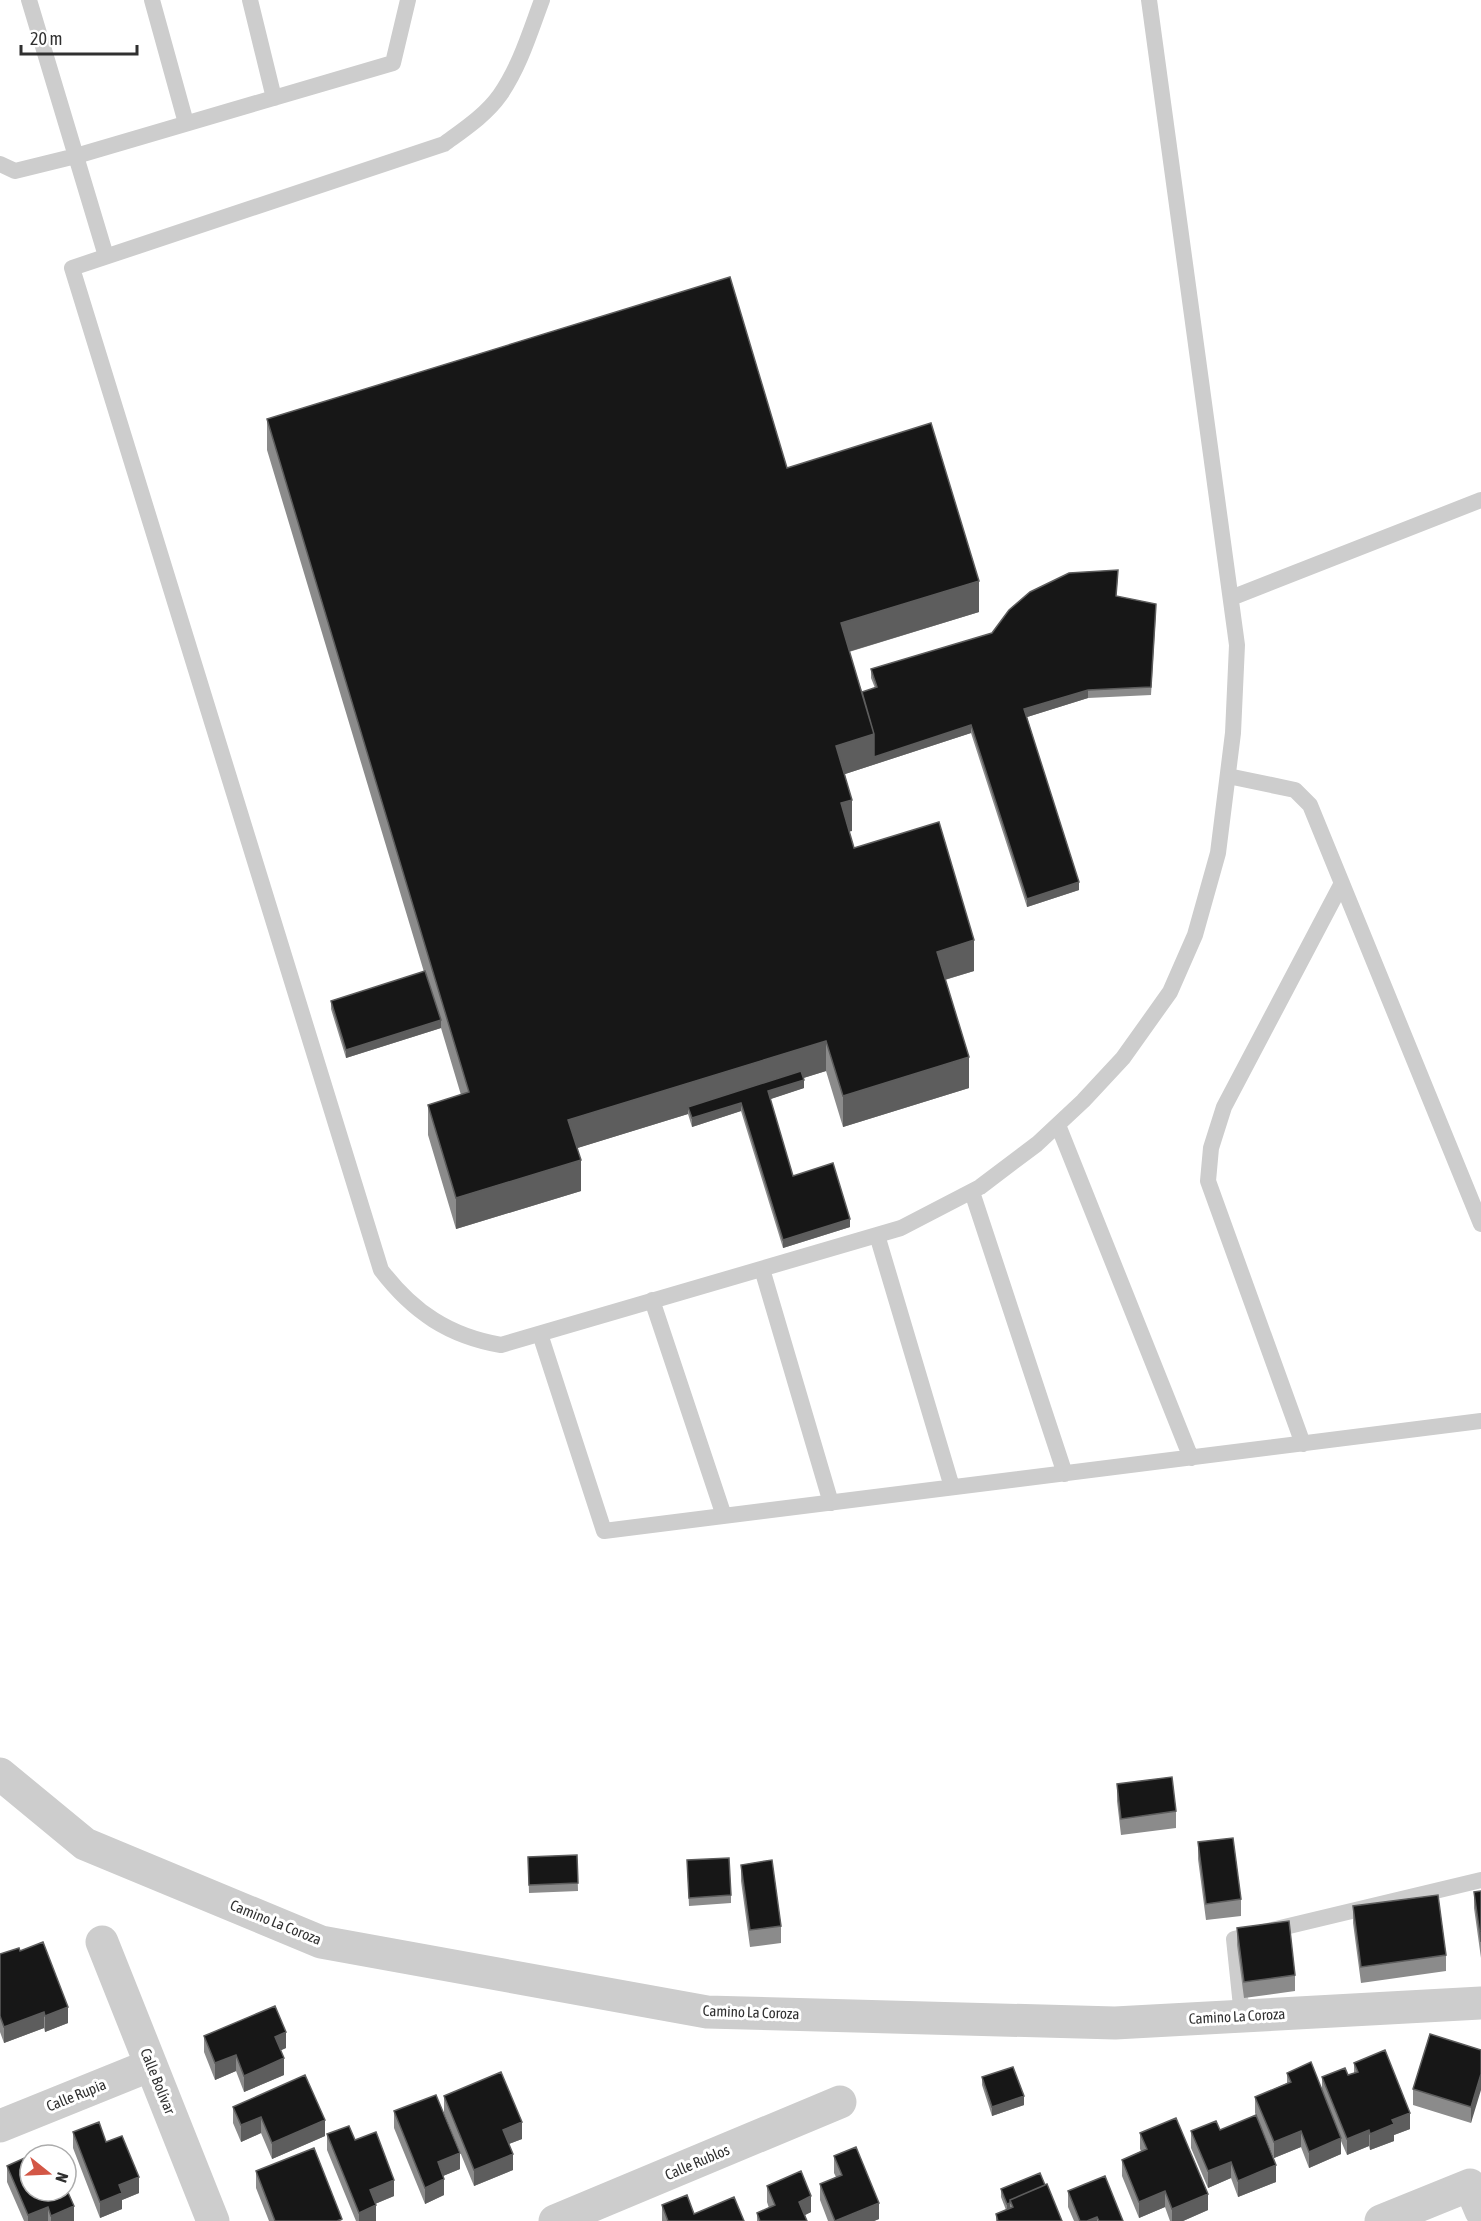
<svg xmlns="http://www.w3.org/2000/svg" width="1481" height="2221" viewBox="0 0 1481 2221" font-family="'Asap Condensed',sans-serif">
	<rect width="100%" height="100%" fill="#fff"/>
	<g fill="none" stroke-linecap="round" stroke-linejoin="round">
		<path stroke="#cdcdcd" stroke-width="16" d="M 29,0 L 106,256
			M 152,0 L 186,123
			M 250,0 L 274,98
			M 542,0 C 530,32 520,66 500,95 C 486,115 463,130 444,144 L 72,268 L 381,1270 C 413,1312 449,1336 501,1345 L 901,1228 L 980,1187 L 1037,1144 L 1083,1101 L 1123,1058 L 1170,992 L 1195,935 L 1218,853 L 1233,733 L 1237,645 L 1149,0
			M 0,164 L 15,171 L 76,156 L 393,63 L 408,0
			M 1231,598 L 1481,500
			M 1228,776 L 1295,790 L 1310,805 L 1481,1224
			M 1058,1125 L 1191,1458
			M 972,1192 L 1065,1474
			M 877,1235 L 952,1487
			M 762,1269 L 831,1503
			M 652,1300 L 724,1516
			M 540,1334 L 604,1531 L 1481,1421
			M 1303,1444 L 1208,1181 L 1211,1148 L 1224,1107 L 1342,883
			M 1242,2016 L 1234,1939 L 1481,1880"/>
		<path stroke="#cdcdcd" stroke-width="33" d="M 0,1774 L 85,1844 L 321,1942 L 707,2012 L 1115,2023 L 1481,2003
			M 102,1942 L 213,2221
			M 0,2126 L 151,2065
			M 555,2221 L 840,2102
			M 1381,2221 L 1470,2185 L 1481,2211"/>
	</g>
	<path fill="#8b8b8b" d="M 267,419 L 787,468 L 979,612 L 849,652 L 862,692 L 875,688 L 871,678 L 871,669 L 992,633 L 1118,578 L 1116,596 L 1156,612 L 1151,695 L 1088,698 L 1027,717 L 1079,890 L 1027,907 L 971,733 L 845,774 L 852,831 L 849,831 L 854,848 L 974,971 L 945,980 L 969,1088 L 843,1127 L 826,1071 L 803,1078 L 804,1088 L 770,1099 L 793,1176 L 850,1227 L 783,1248 L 741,1111 L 692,1127 L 688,1114 L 577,1148 L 581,1191 L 456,1229 L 428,1135 L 428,1105 L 461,1095 L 441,1028 L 346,1058 L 331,1009 L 331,1001 L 424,972 L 267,450 Z
		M 1117,1784 L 1176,1811 L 1176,1828 L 1121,1835 L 1117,1801 Z
		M 1198,1842 L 1241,1899 L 1241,1916 L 1206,1920 L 1198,1859 Z
		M 577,1855 L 578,1891 L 529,1893 L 528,1857 Z
		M 687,1860 L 731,1895 L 731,1903 L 689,1906 Z
		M 741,1865 L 781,1926 L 781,1943 L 750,1947 L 741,1881 Z
		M 1481,1891 L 1481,1958 L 1474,1908 L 1474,1892 Z
		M 1353,1906 L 1446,1955 L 1446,1971 L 1361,1983 L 1353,1923 Z
		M 1237,1928 L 1295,1975 L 1295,1991 L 1244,1998 L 1237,1945 Z
		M 20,1951 L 68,2023 L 45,2032 L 44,2028 L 4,2043 L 0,2032 L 0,1954 Z
		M 204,2036 L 286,2048 L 281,2050 L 284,2075 L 244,2092 L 236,2071 L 215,2080 L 204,2052 Z
		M 1481,2050 L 1471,2123 L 1413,2105 L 1413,2089 Z
		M 1354,2063 L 1410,2129 L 1394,2135 L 1394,2141 L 1370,2150 L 1369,2146 L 1347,2155 L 1341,2141 L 1341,2154 L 1309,2168 L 1301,2147 L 1274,2158 L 1255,2113 L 1255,2097 L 1287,2083 L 1287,2073 L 1322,2091 L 1322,2077 L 1348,2075 L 1354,2073 Z
		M 982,2077 L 1024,2105 L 992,2116 L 982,2085 Z
		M 444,2096 L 522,2139 L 509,2144 L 513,2170 L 474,2186 L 444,2113 Z
		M 233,2107 L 325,2136 L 272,2159 L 261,2133 L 241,2142 L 233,2123 Z
		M 394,2111 L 460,2169 L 443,2176 L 444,2195 L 425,2204 L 394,2128 Z
		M 1220,2130 L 1276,2182 L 1238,2197 L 1231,2178 L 1208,2188 L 1191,2148 L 1191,2131 Z
		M 73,2132 L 106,2142 L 139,2193 L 122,2200 L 122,2209 L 100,2218 L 73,2148 Z
		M 1140,2133 L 1208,2210 L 1183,2221 L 1170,2221 L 1165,2207 L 1139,2218 L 1122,2176 L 1122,2160 L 1141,2151 L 1140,2149 Z
		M 327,2134 L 355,2140 L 394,2196 L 375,2204 L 376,2221 L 356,2221 L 327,2150 Z
		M 834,2156 L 879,2219 L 874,2221 L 828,2221 L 820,2200 L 820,2184 L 836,2177 L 834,2173 Z
		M 7,2166 L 30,2191 L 74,2221 L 24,2221 L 7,2182 Z
		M 256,2171 L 342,2221 L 269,2221 L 256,2188 Z
		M 767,2186 L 811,2212 L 805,2215 L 807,2221 L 757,2221 L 757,2213 L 769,2208 L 767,2202 Z
		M 1001,2189 L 1062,2221 L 996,2221 L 996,2214 L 1006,2210 L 1001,2197 Z
		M 1068,2191 L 1123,2221 L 1074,2221 L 1068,2207 Z
		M 662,2205 L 694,2214 L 744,2221 L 662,2221 Z"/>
	<path fill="#5d5d5d" d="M 979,581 L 979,612 L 841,654 L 841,623 Z
		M 1088,690 L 1088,698 L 1024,718 L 1024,709 Z
		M 971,725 L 971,733 L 836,777 L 836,746 L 874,734 Z
		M 852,800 L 852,831 L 841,834 L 841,803 Z
		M 1079,882 L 1079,890 L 1027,907 L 1027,899 Z
		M 974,940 L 974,971 L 937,982 L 937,952 Z
		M 441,1020 L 441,1028 L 346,1058 L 346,1050 Z
		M 826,1041 L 826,1071 L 691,1113 L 688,1107 L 688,1114 L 568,1151 L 568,1120 Z
		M 969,1057 L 969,1088 L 843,1127 L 843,1096 Z
		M 804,1080 L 804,1088 L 768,1100 L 768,1091 Z
		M 741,1103 L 741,1111 L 692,1127 L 692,1118 Z
		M 581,1160 L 581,1191 L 456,1229 L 456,1198 Z
		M 850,1219 L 850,1227 L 783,1248 L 783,1240 Z
		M 68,2007 L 68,2023 L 45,2032 L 45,2016 Z
		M 44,2012 L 44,2028 L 4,2043 L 4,2027 Z
		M 286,2032 L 286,2048 L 275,2053 L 275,2037 Z
		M 236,2055 L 236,2071 L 215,2080 L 215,2063 Z
		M 284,2058 L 284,2075 L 244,2092 L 244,2076 Z
		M 1481,2074 L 1481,2090 L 1471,2123 L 1471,2107 Z
		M 1024,2096 L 1024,2105 L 992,2116 L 992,2107 Z
		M 1410,2113 L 1410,2129 L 1394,2135 L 1394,2141 L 1370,2150 L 1370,2134 L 1392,2120 Z
		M 261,2117 L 261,2133 L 241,2142 L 241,2125 Z
		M 325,2120 L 325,2136 L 272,2159 L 272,2143 Z
		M 522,2122 L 522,2139 L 503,2146 L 503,2130 Z
		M 1369,2130 L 1369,2146 L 1347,2155 L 1347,2139 Z
		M 1301,2131 L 1301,2147 L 1274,2158 L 1274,2142 Z
		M 1341,2138 L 1341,2154 L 1309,2168 L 1309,2152 Z
		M 460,2153 L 460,2169 L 438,2178 L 438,2162 Z
		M 513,2154 L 513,2170 L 474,2186 L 474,2170 Z
		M 1231,2162 L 1231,2178 L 1208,2188 L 1208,2171 Z
		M 1276,2165 L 1276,2182 L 1238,2197 L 1238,2181 Z
		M 139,2177 L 139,2193 L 122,2200 L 122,2209 L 100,2218 L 100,2202 L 119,2185 Z
		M 444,2179 L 444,2195 L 425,2204 L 425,2188 Z
		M 394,2180 L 394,2196 L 370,2206 L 370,2190 Z
		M 1165,2191 L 1165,2207 L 1139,2218 L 1139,2202 Z
		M 1208,2194 L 1208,2210 L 1183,2221 L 1172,2221 L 1172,2209 Z
		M 811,2196 L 811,2212 L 799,2218 L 799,2202 Z
		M 879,2203 L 879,2219 L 874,2221 L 836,2221 Z
		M 1010,2203 L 1010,2211 L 1007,2212 L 1007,2204 Z
		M 376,2205 L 376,2221 L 359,2221 L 359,2213 Z
		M 74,2206 L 74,2221 L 51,2221 L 51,2216 Z
		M 48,2207 L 48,2221 L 28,2221 L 28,2215 Z
		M 1097,2217 L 1097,2221 L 1087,2221 Z"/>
	<path fill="#171717" stroke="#5d5d5d" stroke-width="1.5" d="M 730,277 L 787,468 L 931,423 L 979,581 L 841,623 L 874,734 L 836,746 L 852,800 L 841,803 L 854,848 L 939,822 L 974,940 L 937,952 L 969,1057 L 843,1096 L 826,1041 L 568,1120 L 581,1160 L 456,1198 L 428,1105 L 469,1092 L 267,419 Z
		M 1118,570 L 1116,596 L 1156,604 L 1151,687 L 1088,690 L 1024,709 L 1079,882 L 1027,899 L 971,725 L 874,757 L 874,734 L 862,692 L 877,687 L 871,669 L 992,633 L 1009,610 L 1030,592 L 1069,573 Z
		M 425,971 L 441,1020 L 346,1050 L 331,1001 Z
		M 801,1071 L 804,1080 L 768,1091 L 793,1176 L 833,1163 L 850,1219 L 783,1240 L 741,1103 L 692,1118 L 688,1107 Z
		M 1172,1777 L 1176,1811 L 1121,1819 L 1117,1784 Z
		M 1233,1838 L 1241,1899 L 1206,1904 L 1198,1842 Z
		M 577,1855 L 578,1883 L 529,1885 L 528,1857 Z
		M 729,1858 L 731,1895 L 689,1898 L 687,1860 Z
		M 772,1860 L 781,1926 L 750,1930 L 741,1865 Z
		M 1481,1891 L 1481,1942 L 1474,1892 Z
		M 1438,1895 L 1446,1955 L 1361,1967 L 1353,1906 Z
		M 1289,1921 L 1295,1975 L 1244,1982 L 1237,1928 Z
		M 43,1942 L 68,2007 L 45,2016 L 44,2012 L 4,2027 L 0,2016 L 0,1954 L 19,1948 L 20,1951 Z
		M 275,2006 L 286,2032 L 275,2037 L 284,2058 L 244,2076 L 236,2055 L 215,2063 L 204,2036 Z
		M 1430,2034 L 1481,2050 L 1481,2074 L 1471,2107 L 1413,2089 Z
		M 1385,2050 L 1410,2113 L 1392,2120 L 1394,2124 L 1370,2134 L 1369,2130 L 1347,2139 L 1322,2077 L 1345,2068 L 1348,2075 L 1358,2072 L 1354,2063 Z
		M 1311,2062 L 1341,2138 L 1309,2152 L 1301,2131 L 1274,2142 L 1255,2097 L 1291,2082 L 1287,2073 Z
		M 1013,2067 L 1024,2096 L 992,2107 L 982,2077 Z
		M 501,2072 L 522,2122 L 503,2130 L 513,2154 L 474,2170 L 444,2096 Z
		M 305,2075 L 325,2120 L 272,2143 L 261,2117 L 241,2125 L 233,2107 Z
		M 436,2095 L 460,2153 L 438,2162 L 444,2179 L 425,2188 L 394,2111 Z
		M 1256,2115 L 1276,2165 L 1238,2181 L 1231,2162 L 1208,2171 L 1191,2131 L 1216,2121 L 1220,2130 Z
		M 1176,2118 L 1208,2194 L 1172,2209 L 1165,2191 L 1139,2202 L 1122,2160 L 1147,2149 L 1140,2133 Z
		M 99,2122 L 106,2142 L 122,2136 L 139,2177 L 119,2185 L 122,2193 L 100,2202 L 73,2132 Z
		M 349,2126 L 355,2140 L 376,2132 L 394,2180 L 370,2190 L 376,2205 L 359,2213 L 327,2134 Z
		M 856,2147 L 879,2203 L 835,2221 L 820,2184 L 842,2175 L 834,2156 Z
		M 314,2148 L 342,2219 L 337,2221 L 275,2221 L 256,2171 Z
		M 29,2156 L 30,2159 L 30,2191 L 66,2191 L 66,2188 L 74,2206 L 51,2216 L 48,2207 L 28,2215 L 7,2166 Z
		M 801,2171 L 811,2196 L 799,2202 L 807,2221 L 760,2221 L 757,2213 L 775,2205 L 767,2186 Z
		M 1040,2173 L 1045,2185 L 1010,2200 L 1010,2203 L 1007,2204 L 1001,2189 Z
		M 1105,2176 L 1123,2221 L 1099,2221 L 1097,2217 L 1087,2221 L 1080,2221 L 1068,2191 Z
		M 1047,2184 L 1062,2221 L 998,2221 L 996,2214 L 1013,2207 L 1010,2200 Z
		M 687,2195 L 694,2214 L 734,2197 L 744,2221 L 668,2221 L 662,2205 Z"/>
	<g text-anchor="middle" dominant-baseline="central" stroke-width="6" stroke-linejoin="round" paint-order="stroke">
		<g font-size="15" fill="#303030" stroke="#fff">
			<text transform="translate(276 1922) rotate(22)">Camino La Coroza</text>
			<text transform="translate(751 2012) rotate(2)">Camino La Coroza</text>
			<text transform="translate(1237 2016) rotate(-3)">Camino La Coroza</text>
			<text transform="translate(158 2081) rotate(68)">Calle Bolívar</text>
			<text transform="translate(76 2095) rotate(-22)">Calle Rupia</text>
			<text transform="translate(697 2162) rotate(-23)">Calle Rublos</text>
		</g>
	</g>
	<g transform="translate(48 2173) rotate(108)"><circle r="28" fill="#ffffff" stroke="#acacac" stroke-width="1.5"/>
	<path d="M0-4.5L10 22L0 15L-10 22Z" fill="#d35746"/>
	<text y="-9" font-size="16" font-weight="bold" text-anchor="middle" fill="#303030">N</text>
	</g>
	<path d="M21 45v9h116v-9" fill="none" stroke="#303030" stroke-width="3"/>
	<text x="30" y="45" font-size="18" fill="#303030" stroke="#ffffff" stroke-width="4.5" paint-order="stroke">20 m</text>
</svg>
